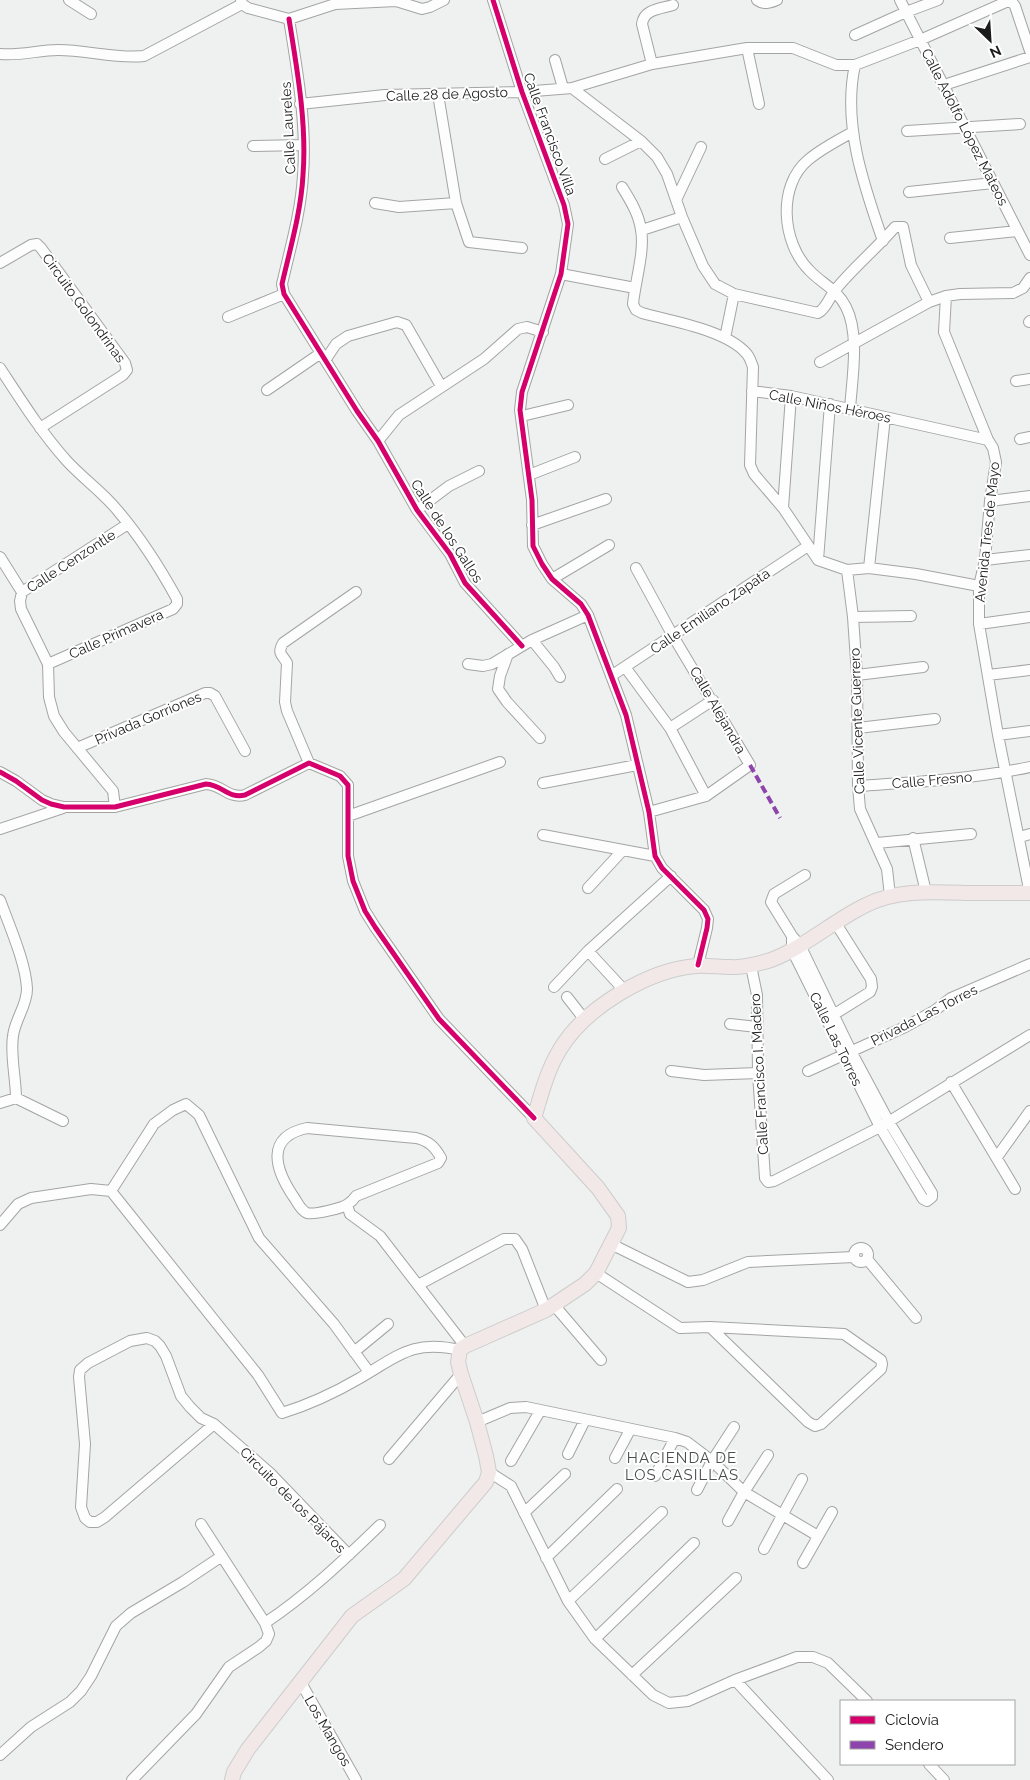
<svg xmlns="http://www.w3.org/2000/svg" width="1030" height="1780" viewBox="0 0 1030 1780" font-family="Raleway,sans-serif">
	<rect width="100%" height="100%" fill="#eff1f0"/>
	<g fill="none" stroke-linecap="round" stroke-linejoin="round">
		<defs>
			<path id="minor" d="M 69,0 L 91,14
				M 241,0 L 242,4 L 248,8 L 289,19
				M 493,0 L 522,92 L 564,205 L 568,224 L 561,274 L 522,392 L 520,410 L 532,500 L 533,546 L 542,564 L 552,579 L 581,604 L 588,615 L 626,715 L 649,812 L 655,856 L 662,868 L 704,910 L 708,919 L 707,928 L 698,965
				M 757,0 C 764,5 770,3 777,0
				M 900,0 L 1030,255
				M 289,19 C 297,69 307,124 303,175 C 301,212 290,249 282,284 L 284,294 L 357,411 L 378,441 L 417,510 L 450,554 L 465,583 L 522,646
				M 289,19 L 335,4 L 396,1 L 422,9 L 430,7 L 444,0
				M 855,35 L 906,12 L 938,0
				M 747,48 L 759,104
				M 0,54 C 20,56 39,50 58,50 C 87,50 116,59 144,56 L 242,4
				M 555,60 L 563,88
				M 652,64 L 642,24 C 644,9 660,9 673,5
				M 855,65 C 842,124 864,186 883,241
				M 944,85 L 1030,57
				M 572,88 L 652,64 L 747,48 L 793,48 L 836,65 L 855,65 L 920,40 L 1006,2 L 1012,2 L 1015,6 L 1030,51
				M 438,94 L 456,203 L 469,242 L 522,248
				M 300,104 L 385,95 L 522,92 L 572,88 L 641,141 L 657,157 L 667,174 L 682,217 L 703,266 L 715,284 L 734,294 L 818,313 C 827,308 829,297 836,289 C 854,267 876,249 895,227 L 903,227 L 911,265 L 929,302
				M 907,131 L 1020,124
				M 253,146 L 304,145
				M 605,159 L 641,141
				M 622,187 C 630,200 639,214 641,230 C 645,251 635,282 633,304 L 636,310 L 642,313 C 671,321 726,330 746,353 C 750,357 751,362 753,367 L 750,465 L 754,474 L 783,508 L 818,560 L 847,570 L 869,568 L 916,574 L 979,586
				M 909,192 L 993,183
				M 676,200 L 701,147
				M 375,203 L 399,207 L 456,203
				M 642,230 L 682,217
				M 950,238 L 1017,231
				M 0,263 L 31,245 L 37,244 L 41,248 L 125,363 L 127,370 L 123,375 L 40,428
				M 561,274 L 635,288
				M 946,296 L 944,332 L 988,440 L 993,448 L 996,462 L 990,501 L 985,560 L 979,586 L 979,624 L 998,735 L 1030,894
				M 228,317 L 284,294
				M 1029,322 L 1030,321
				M 725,338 L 734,294
				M 326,359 L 336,344 L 348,336 L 397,322 L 406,325 L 441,386
				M 820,362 L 929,302 L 946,296 L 960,294 L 1013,293 L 1023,288 L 1030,278
				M 0,368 C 21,400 41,432 66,460 C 82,478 103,492 118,511 C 141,538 160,568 177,599 L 177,604 L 173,609 L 48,664
				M 1016,381 L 1030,379
				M 267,390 L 321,353
				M 752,391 L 791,396 L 988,440
				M 850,409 C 852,379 860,334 846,307 C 837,289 822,284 809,270 C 782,243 777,186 808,160 C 821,149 838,140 853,132
				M 522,416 L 568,405
				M 1020,439 L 1030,437
				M 378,441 L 399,415 L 484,359 L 518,329 L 527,327 L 543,332
				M 529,475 L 575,457
				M 990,501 L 1030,496
				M 783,508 L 791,396
				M 417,510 L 449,486 L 479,471
				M 532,525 L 606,499
				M 0,557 L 22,592
				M 818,560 L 830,404
				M 985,560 L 1030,555
				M 636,568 L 673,636 L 750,765 L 706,796 L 649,812
				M 869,568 L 885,417
				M 847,570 L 853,617 L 857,675 L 858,786 L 860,809 L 887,869 L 890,896
				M 552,579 L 609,545
				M 853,617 L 911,616
				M 979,624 L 1030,617
				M 532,640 L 554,667 L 560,677
				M 508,654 L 500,676 L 498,689 L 507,702 L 540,738
				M 468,664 L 483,666 L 492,664 L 532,640 L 588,615
				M 625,667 L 670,728 L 706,796
				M 857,675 L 923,667
				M 988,675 L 1030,670
				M 611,676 L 808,546
				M 670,728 L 713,700
				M 858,728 L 935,719
				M 998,735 L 1030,731
				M 77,748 L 205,693 L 210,693 L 215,696 L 245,751
				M 309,763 L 287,711 L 285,702 L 287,663 C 282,654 277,654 283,643 L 356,592
				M 0,772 L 16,781 L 42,800 L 51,804 L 64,807 L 115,807 L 206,784 C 223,785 228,799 245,795 L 309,763 L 340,776 L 348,785 L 348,856 L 353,881 L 365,911 L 375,927 L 439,1019 L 534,1118
				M 543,783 L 637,765
				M 858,786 C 916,782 973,779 1030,767
				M 115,807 L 113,791 L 64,732 L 54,716 L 49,697 L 48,664 L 21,609 L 20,601 L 22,592 L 128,524
				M 348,816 L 500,762
				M 0,829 L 63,808
				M 543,835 L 655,856
				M 1020,837 L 1030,834
				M 913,838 L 926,892
				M 877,843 L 971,834
				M 588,888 L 622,851
				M 0,900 C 9,925 26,963 27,989 C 27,1006 15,1019 13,1036 C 10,1054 16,1079 16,1098
				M 792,936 L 792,950 L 880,1127 L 923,1199 L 927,1201 L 932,1197 L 932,1193 L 889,1122 L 851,1051 L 800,945 L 792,936 L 771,902 L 774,894 L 805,875
				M 588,951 L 624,990
				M 751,966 L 757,995 L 758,1073 L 765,1178 L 768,1182 L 774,1181 L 880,1127 L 1030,1035
				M 554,987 L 588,951 L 671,876
				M 567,997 L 585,1020
				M 833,1015 L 870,992 L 872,987 L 871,979 L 835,922
				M 730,1024 L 757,1027
				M 671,1071 L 704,1075 L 758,1073
				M 808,1071 L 905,1027 L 934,1011 L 951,998 L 1030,964
				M 951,1082 L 1015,1189
				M 0,1103 L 16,1098 L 63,1121
				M 307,1128 L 416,1138 C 429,1141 435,1147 441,1158 L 438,1163 L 356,1196 C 354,1199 351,1202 348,1204 C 343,1208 314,1215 307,1213 C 300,1210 297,1201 293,1196 C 275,1169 265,1137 307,1128 Z
				M 997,1157 L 1030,1111
				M 111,1191 L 154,1124 L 173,1110 L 186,1104 L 199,1115 L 259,1238 L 334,1324 L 369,1372
				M 347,1205 L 350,1214 L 380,1236 L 465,1346
				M 0,1225 L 18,1204 L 31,1198 L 91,1189 L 111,1191 L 258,1375 L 282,1413 C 308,1405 336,1392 360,1378 C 398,1356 413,1339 460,1350
				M 611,1244 L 688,1282 L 703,1280 L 748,1262 L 854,1257
				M854 1255a7 7 0 1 1 14 0a7 7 0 1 1-14 0Z
				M 867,1259 L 916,1318
				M 596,1273 L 680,1328 L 710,1327 L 844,1334 L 881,1360 L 882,1364 L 881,1369 L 821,1424 L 815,1426 L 808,1422 L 710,1327
				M 418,1285 L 504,1239 L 515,1239 L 522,1249 L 546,1310
				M 554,1305 L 601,1360
				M 354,1352 L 388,1324
				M 477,1422 L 510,1408 L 526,1407 L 675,1438 L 687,1442 L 712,1461 L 744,1492 L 818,1536
				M 214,1424 L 105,1517 L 97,1522 L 90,1522 L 85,1518 L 81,1507 L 85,1444 L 79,1377 L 80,1370 L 88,1363 L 130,1341 L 147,1338 L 155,1341 L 160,1346 L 166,1356 L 181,1396 L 190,1407 L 201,1418 L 214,1424 L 270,1473 L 349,1555
				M 568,1454 L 585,1420
				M 615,1458 L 630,1430
				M 389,1459 L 461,1374
				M 511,1461 L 540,1411
				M 489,1472 L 511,1486 L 568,1601 L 595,1639 L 653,1695 L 669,1703 L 688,1701 L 735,1680 L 797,1657 L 813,1657 L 828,1663 L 867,1701
				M 655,1476 L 675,1438
				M 697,1490 L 712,1461 L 734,1427
				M 524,1513 L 565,1474
				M 728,1521 L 744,1492 L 768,1455
				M 764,1549 L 802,1479
				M 546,1558 L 617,1489
				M 803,1563 L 832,1512
				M 568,1601 L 662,1512
				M 265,1623 C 307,1595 343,1561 380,1525
				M 595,1639 L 694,1543
				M 632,1675 L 736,1578
				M 735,1680 L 828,1780
				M 300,1681 L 356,1780
				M 0,1755 L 31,1727 L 70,1702 L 81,1691 L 91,1676 L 116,1626 L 131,1613 L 183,1582 L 222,1556
				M 929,1764 L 944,1780
				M 132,1780 L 196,1714 L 229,1667 L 259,1647 L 266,1641 L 269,1634 L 265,1623 L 201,1524"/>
			<path id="major" d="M 232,1780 L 234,1772 L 248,1749 L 352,1616 L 404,1579 L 486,1482 L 489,1472 L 486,1456 L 477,1422 L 461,1374 L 458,1362 L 460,1350 L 465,1346 L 546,1310 L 585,1284 L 596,1273 L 617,1232 L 619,1228 L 618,1216 L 598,1188 L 534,1118 C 541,1095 547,1071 559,1051 C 584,1008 648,970 696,966 C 707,965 719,967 730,967 C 744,968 758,964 771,960 C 805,947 833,921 866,905 C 897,889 935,892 970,893 C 990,893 1010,893 1030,893"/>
		</defs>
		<use href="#minor" stroke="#a3a5a4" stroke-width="12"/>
		<use href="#major" stroke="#cccdcc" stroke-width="16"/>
		<use href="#minor" stroke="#fdfdfd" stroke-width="10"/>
		<use href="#major" stroke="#f2e8e8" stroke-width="14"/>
		<path stroke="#8e44ad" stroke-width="4" stroke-dasharray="8 4" stroke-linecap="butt" d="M 750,765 L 780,818"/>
		<defs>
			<path id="cycleway" d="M 493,0 L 522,92 L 564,205 L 568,224 L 561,274 L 522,392 L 520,410 L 532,500 L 533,546 L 542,564 L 552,579 L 581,604 L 588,615 L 626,715 L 649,812 L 655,856 L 662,868 L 704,910 L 708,919 L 707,928 L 698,965
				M 289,19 C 297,69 307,124 303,175 C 301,212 290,249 282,284 L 284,294 L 357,411 L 378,441 L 417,510 L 450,554 L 465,583 L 522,646
				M 0,772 L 16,781 L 42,800 L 51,804 L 64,807 L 115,807 L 206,784 C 223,785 228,799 245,795 L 309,763 L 340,776 L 348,785 L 348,856 L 353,881 L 365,911 L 375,927 L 439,1019 L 534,1118"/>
		</defs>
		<use href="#cycleway" stroke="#fff" stroke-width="8"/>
		<use href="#cycleway" stroke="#d6006c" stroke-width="5"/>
	</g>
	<g text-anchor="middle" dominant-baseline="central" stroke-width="4" stroke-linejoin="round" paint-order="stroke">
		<g font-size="14" fill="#1b1c1b" stroke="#fff">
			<text transform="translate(447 94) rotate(-2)">Calle 28 de Agosto</text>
			<text transform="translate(965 127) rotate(63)">Calle Adolfo López Mateos</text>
			<text transform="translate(288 128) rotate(-93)">Calle Laureles</text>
			<text transform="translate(550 134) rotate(70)">Calle Francisco Villa</text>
			<text transform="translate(84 308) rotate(54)">Circuito Golondrinas</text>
			<text transform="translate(830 406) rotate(11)">Calle Niños Héroes</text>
			<text transform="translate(447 531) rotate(57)">Calle de los Gallos</text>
			<text transform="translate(987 532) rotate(-84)">Avenida Tres de Mayo</text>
			<text transform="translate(71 561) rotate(-33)">Calle Cenzontle</text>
			<text transform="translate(710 611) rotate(-34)">Calle Emiliano Zapata</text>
			<text transform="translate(116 634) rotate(-24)">Calle Primavera</text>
			<text transform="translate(718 710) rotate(60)">Calle Alejandra</text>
			<text transform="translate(148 718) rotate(-23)">Privada Gorriones</text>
			<text transform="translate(857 721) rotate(-92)">Calle Vicente Guerrero</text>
			<text transform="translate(932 780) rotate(-5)">Calle Fresno</text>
			<text transform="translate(924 1015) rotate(-27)">Privada Las Torres</text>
			<text transform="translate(836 1039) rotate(64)">Calle Las Torres</text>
			<text transform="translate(759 1074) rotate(-93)">Calle Francisco I. Madero</text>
			<text transform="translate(293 1500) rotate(45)">Circuito de los Pájaros</text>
			<text transform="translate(328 1731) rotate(60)">Los Mangos</text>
		</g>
		<g font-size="15" letter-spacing="1" fill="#4a4d4b" stroke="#fff">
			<text x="682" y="1458">HACIENDA DE<tspan x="682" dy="17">LOS CASILLAS</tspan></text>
		</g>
	</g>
	<rect x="840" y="1700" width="175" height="65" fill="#ffffff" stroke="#a4a4a4"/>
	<rect x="850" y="1716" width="25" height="8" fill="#d6006c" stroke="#a4a4a4"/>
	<text x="885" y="1725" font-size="15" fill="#1b1c1b">Ciclovía</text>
	<rect x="850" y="1741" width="25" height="8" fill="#8e44ad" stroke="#a4a4a4"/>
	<text x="885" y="1750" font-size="15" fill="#1b1c1b">Sendero</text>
	<g transform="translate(990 40) rotate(155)" stroke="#ffffff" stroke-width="4" paint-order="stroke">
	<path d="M0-4L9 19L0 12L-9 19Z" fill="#1b1c1b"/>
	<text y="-8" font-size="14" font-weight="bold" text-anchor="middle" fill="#1b1c1b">N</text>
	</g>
</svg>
